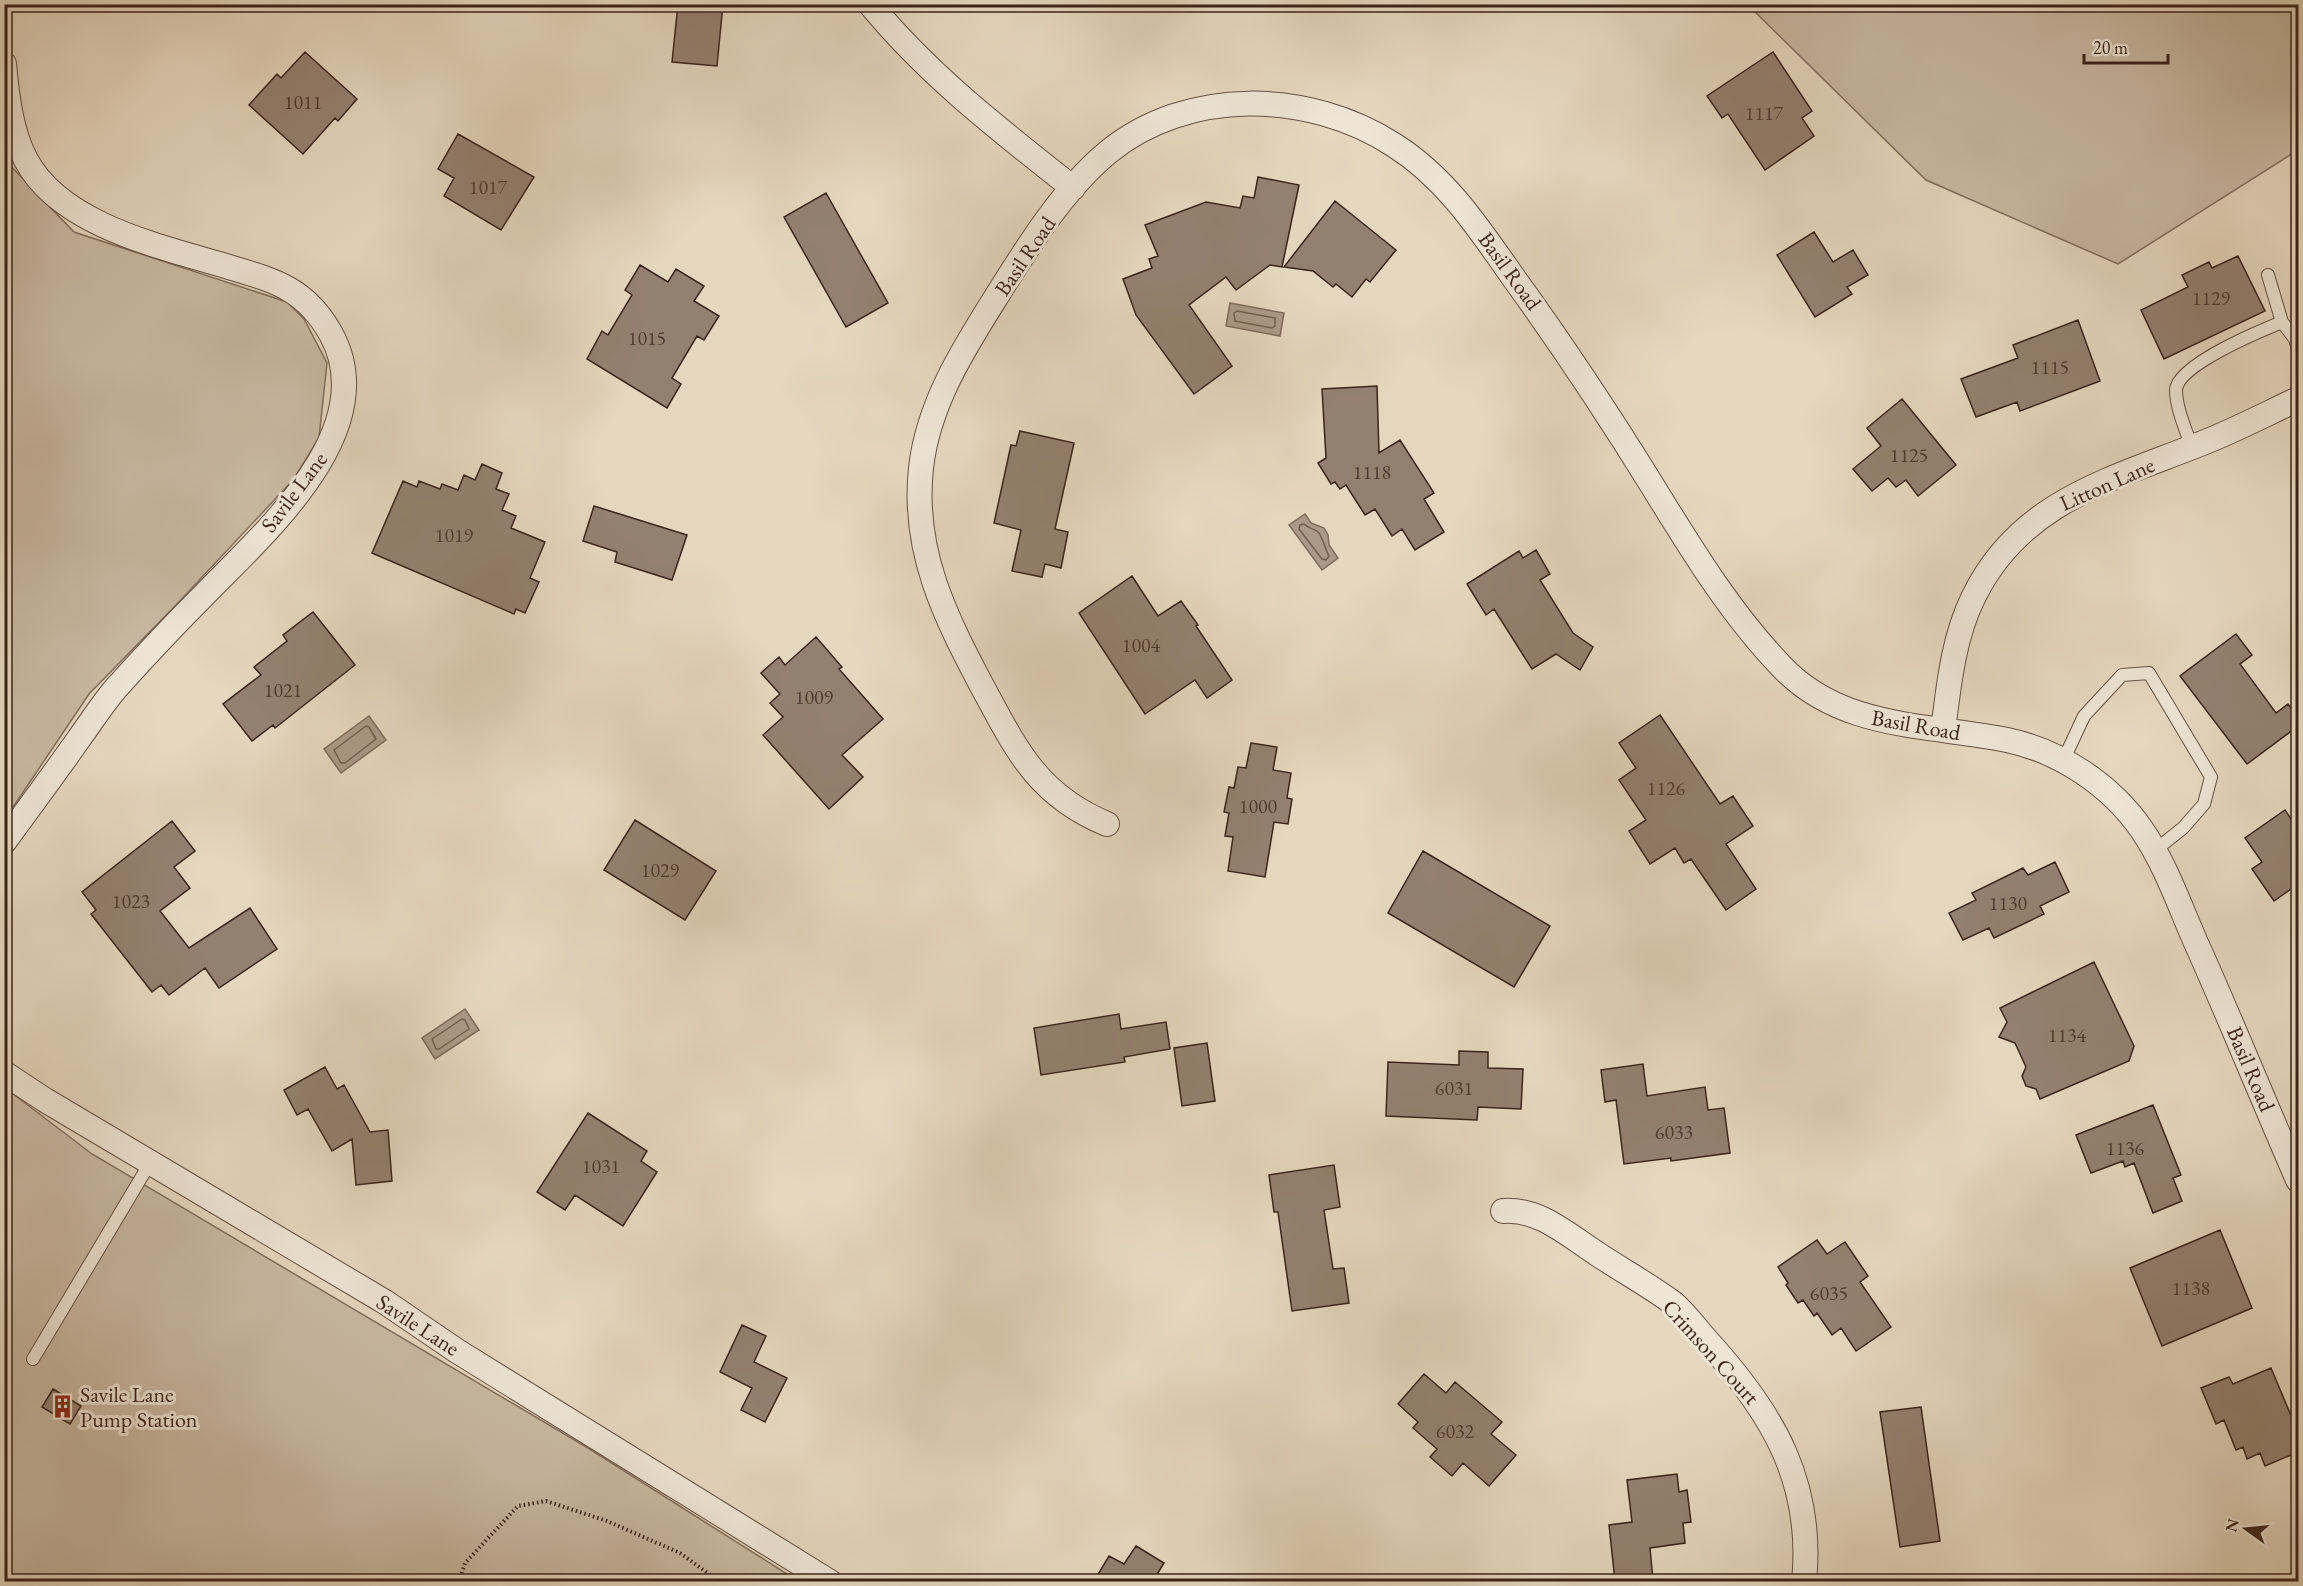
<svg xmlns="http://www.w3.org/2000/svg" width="2303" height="1586" viewBox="0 0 2303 1586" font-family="'EB Garamond',serif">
	<rect width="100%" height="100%" fill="#e5d7bf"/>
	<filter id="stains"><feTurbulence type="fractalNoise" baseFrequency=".00333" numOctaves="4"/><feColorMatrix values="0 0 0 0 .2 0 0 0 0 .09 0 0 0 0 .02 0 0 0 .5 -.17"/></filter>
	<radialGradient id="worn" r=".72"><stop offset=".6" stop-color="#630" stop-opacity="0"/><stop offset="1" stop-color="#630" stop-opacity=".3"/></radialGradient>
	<path fill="#c8b9a3" stroke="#816e5e" stroke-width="1.5" d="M 1748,5 L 2298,5 L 2298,150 L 2118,264 L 1926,180 Z
		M 5,160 L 74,232 L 287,302 L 304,319 L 327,363 L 319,438 L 293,480 L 175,606 L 89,694 L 5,819 Z
		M 4,1087 L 92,1154 L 588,1448 L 798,1581 L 5,1581 Z"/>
	<path fill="#ab9a87" stroke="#7e6b5b" stroke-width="1.5" d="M 1230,303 L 1284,313 L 1280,336 L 1226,326 Z
		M 1305,514 L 1311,523 L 1324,528 L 1328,535 L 1329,545 L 1338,558 L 1322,570 L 1289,525 Z
		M 369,716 L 386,740 L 341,773 L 324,749 Z
		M 465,1009 L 479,1030 L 435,1059 L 422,1038 Z"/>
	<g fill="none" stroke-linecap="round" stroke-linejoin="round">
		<path stroke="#725f50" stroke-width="1.5" d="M 1237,311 L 1275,318 L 1275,326 L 1272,328 L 1235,321 L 1234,313 Z
			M 1304,524 C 1309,529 1313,528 1318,532 C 1322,535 1325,549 1329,556 L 1326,560 L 1322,559 L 1299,529 L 1300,525 Z
			M 366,726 L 369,727 L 376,739 L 345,763 L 341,763 L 334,750 Z
			M 462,1019 L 465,1020 L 469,1029 L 439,1049 L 436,1049 L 432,1039 Z"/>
	</g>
	<path fill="#938170" stroke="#3a241a" stroke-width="1.5" d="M 678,4 L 723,4 L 717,66 L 672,62 Z
		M 305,52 L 357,99 L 338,121 L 335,118 L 303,154 L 249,105 L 277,74 L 281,78 Z
		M 1773,52 L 1812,111 L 1802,118 L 1814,136 L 1765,170 L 1728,114 L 1722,118 L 1707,96 Z
		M 458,134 L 534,177 L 501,230 L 444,196 L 454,178 L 438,169 Z
		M 1258,177 L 1299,185 L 1282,267 L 1270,265 L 1236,290 L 1226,277 L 1189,305 L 1232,366 L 1194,394 L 1136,315 L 1123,279 L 1152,268 L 1149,259 L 1158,256 L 1145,225 L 1206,202 L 1240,208 L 1243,196 L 1254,198 Z
		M 826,193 L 888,303 L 846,327 L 784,217 Z
		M 1335,201 L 1396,250 L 1370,282 L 1366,279 L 1352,297 L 1336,284 L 1333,287 L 1313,271 L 1284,267 Z
		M 1814,232 L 1833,262 L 1853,250 L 1868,275 L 1847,287 L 1852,294 L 1815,317 L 1777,255 Z
		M 2238,256 L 2265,311 L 2164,359 L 2141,310 L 2188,287 L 2182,275 L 2209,262 L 2212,268 Z
		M 640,265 L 668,282 L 676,269 L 704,286 L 694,301 L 719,316 L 704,340 L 697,336 L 672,378 L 681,384 L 667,408 L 587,359 L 602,331 L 608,335 L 632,295 L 625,290 Z
		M 2078,320 L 2100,381 L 2020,411 L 2017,402 L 1976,417 L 1961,379 L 2018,358 L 2013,345 Z
		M 1377,386 L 1379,453 L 1400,440 L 1434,493 L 1424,499 L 1444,532 L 1415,550 L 1402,529 L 1392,536 L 1375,509 L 1365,515 L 1346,485 L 1340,489 L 1335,482 L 1331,484 L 1318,463 L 1326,458 L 1322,389 Z
		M 1902,399 L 1956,465 L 1918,496 L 1906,480 L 1896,487 L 1888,478 L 1872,491 L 1853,469 L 1881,446 L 1867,428 Z
		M 1020,431 L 1074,443 L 1055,529 L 1068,532 L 1061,568 L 1045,564 L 1042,577 L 1012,571 L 1021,530 L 994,523 L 1011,445 L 1016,446 Z
		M 482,464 L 502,473 L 496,489 L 509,494 L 502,510 L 516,516 L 511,528 L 545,542 L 530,578 L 539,582 L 525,613 L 516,609 L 514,614 L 372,553 L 403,481 L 417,487 L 419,481 L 440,489 L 442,484 L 458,490 L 464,475 L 475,480 Z
		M 594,506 L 687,535 L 672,580 L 615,562 L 617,552 L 583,541 Z
		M 1536,550 L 1550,574 L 1540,580 L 1573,633 L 1593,647 L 1580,670 L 1556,654 L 1532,669 L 1494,609 L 1486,615 L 1467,584 L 1519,551 L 1523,558 Z
		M 1132,576 L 1158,616 L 1181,601 L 1198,625 L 1196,626 L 1232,680 L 1207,698 L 1195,680 L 1145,714 L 1079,613 Z
		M 313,612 L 355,665 L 275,728 L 273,725 L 252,741 L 223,704 L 261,675 L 254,667 L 287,641 L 283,635 Z
		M 2236,634 L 2252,655 L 2240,664 L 2276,713 L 2288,704 L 2298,718 L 2298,726 L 2247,764 L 2180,676 Z
		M 816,637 L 842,667 L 839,669 L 883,719 L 842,755 L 863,777 L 829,809 L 763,735 L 783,717 L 770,703 L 780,694 L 761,673 L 779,657 L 785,665 Z
		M 1660,715 L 1720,804 L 1733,796 L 1753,826 L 1726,844 L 1756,889 L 1726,910 L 1691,859 L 1684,863 L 1675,848 L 1650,864 L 1629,831 L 1646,820 L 1619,780 L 1636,768 L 1619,743 Z
		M 1251,743 L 1277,747 L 1273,770 L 1291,773 L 1287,798 L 1292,799 L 1288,824 L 1274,822 L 1265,877 L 1228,871 L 1233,837 L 1225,836 L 1229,813 L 1224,812 L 1229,787 L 1234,788 L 1238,767 L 1246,768 Z
		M 2285,810 L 2298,829 L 2298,884 L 2274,901 L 2252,869 L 2262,862 L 2245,838 Z
		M 635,820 L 716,871 L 685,920 L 604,870 Z
		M 172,821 L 195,851 L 174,867 L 190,888 L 160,911 L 189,948 L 250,908 L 277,949 L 219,988 L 205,968 L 169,995 L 161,985 L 152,992 L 91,914 L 96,910 L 82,892 Z
		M 1423,851 L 1550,926 L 1514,987 L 1388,913 Z
		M 2055,862 L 2069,892 L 2040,906 L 2044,914 L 1994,938 L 1989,928 L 1963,940 L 1949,913 L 1976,900 L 1972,893 L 2023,868 L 2028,875 Z
		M 2094,962 L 2134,1046 L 2129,1061 L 2040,1099 L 2036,1089 L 2026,1086 L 2022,1076 L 2026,1067 L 2015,1043 L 1999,1037 L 2007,1022 L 2000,1008 Z
		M 1119,1014 L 1121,1029 L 1166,1022 L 1170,1049 L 1124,1057 L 1125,1062 L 1041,1075 L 1034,1028 Z
		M 1207,1043 L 1215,1101 L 1182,1106 L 1174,1048 Z
		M 1459,1051 L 1488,1052 L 1488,1068 L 1523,1069 L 1521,1109 L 1478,1107 L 1477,1120 L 1386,1116 L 1388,1062 L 1459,1065 Z
		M 1643,1064 L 1647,1096 L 1705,1087 L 1708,1110 L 1724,1108 L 1730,1153 L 1671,1161 L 1671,1158 L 1624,1164 L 1616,1100 L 1605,1102 L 1601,1070 Z
		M 325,1067 L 337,1089 L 344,1085 L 370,1132 L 388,1130 L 392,1181 L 356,1185 L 352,1139 L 332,1151 L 308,1109 L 297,1115 L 284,1090 Z
		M 2153,1105 L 2181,1175 L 2173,1178 L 2182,1201 L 2153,1213 L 2134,1163 L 2125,1167 L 2123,1161 L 2091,1173 L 2076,1135 Z
		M 588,1113 L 647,1151 L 641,1161 L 657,1172 L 623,1226 L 575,1195 L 565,1210 L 537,1192 Z
		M 1334,1165 L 1340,1207 L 1324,1210 L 1333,1269 L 1344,1268 L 1349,1303 L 1292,1311 L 1278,1212 L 1274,1212 L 1269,1175 Z
		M 2220,1230 L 2252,1308 L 2162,1346 L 2130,1268 Z
		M 1817,1240 L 1827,1254 L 1845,1242 L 1868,1276 L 1860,1282 L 1891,1327 L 1856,1351 L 1841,1328 L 1832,1335 L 1817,1313 L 1814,1316 L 1803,1300 L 1798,1303 L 1786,1285 L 1788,1283 L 1778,1267 Z
		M 742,1325 L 766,1336 L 754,1362 L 787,1378 L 765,1422 L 741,1410 L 752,1388 L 720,1372 Z
		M 2271,1368 L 2292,1418 L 2298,1415 L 2298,1452 L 2265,1466 L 2260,1453 L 2247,1459 L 2243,1447 L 2236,1450 L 2224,1420 L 2216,1424 L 2201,1388 L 2229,1377 L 2233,1384 Z
		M 1424,1374 L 1446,1393 L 1455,1382 L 1502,1422 L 1491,1434 L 1516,1455 L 1489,1486 L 1463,1463 L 1452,1476 L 1430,1457 L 1437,1449 L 1413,1428 L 1418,1422 L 1398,1404 Z
		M 53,1389 L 81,1406 L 70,1424 L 42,1407 Z
		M 1921,1407 L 1940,1541 L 1900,1547 L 1880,1412 Z
		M 1677,1474 L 1679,1492 L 1687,1490 L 1691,1522 L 1683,1523 L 1685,1543 L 1650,1548 L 1653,1581 L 1615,1581 L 1609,1525 L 1632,1522 L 1627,1480 Z
		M 1136,1546 L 1164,1563 L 1153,1581 L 1094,1581 L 1109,1556 L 1124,1564 Z"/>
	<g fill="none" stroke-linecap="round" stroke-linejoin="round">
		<defs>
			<path id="service" d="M 2268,275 L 2282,322
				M 2192,448 C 2186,430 2176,408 2176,390 C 2177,365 2260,331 2282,322 L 2295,339 L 2298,348
				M 2063,761 L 2084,716 L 2122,675 L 2149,673 L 2211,777 L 2204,804 L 2183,828 L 2154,851
				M 33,1359 L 150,1163"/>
			<path id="minor" d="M 870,4 C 929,76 1001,131 1073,188
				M 4,64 C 7,96 11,132 26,160 C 61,226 163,247 229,267 C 276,281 306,289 331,334 C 384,430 263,534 204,595 C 174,625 145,656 117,687 C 103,703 91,722 78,740 C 54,774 29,808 4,842
				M 1943,730 C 1949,685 1953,639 1973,598 C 2018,504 2106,481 2195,446 C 2230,433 2264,415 2298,399
				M 1107,824 C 1037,795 1016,749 982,686 C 945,616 912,551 921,468 C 928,404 964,348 998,294 C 1028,246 1063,190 1107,153 C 1187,87 1309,90 1394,145 C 1446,178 1478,227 1513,277 C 1563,346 1610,417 1655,490 C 1692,550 1731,614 1781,666 C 1841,730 1928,724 2007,740 C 2060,751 2111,785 2142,830 C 2166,865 2180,907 2197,945 C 2232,1023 2264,1102 2298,1180
				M 4,1073 L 45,1100 L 385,1302 L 457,1351 L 830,1582
				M 1503,1211 C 1539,1208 1568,1235 1596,1253 C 1621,1270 1649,1285 1673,1303 C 1686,1314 1698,1331 1710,1344 C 1773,1414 1814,1483 1804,1582"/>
		</defs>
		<use href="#service" stroke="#655143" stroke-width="14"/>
		<use href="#minor" stroke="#655143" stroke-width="26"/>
		<path stroke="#3a241a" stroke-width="4" stroke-dasharray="1.5 3" stroke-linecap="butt" d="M 459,1582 L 465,1563 L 518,1506 L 546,1501 L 607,1521 L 680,1553 L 720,1582"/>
		<use href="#service" stroke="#eee5d5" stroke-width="12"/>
		<use href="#minor" stroke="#eee5d5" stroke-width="24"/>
	</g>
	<defs>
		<symbol id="building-bare" viewBox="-9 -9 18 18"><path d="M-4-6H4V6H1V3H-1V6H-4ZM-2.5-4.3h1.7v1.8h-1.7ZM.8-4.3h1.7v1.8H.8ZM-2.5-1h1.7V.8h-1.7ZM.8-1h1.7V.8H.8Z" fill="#8f2418" stroke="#eee5d5" stroke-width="2.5" paint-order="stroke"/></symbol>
	</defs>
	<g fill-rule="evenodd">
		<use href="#building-bare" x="46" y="1390" width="33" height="33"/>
	</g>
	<g text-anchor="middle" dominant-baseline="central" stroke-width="6" stroke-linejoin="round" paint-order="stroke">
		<g font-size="20" fill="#503b30">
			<text x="303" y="102">1011</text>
			<text x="1764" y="113">1117</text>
			<text x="488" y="187">1017</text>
			<text x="2211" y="298">1129</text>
			<text x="647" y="338">1015</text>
			<text x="2050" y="367">1115</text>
			<text x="1909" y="455">1125</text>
			<text x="1372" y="472">1118</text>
			<text x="454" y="535">1019</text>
			<text x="1141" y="645">1004</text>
			<text x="283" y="690">1021</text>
			<text x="814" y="697">1009</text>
			<text x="1666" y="788">1126</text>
			<text x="1258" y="806">1000</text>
			<text x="660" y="870">1029</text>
			<text x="131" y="901">1023</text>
			<text x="2008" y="903">1130</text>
			<text x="2067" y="1035">1134</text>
			<text x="1454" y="1088">6031</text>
			<text x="1674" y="1132">6033</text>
			<text x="2125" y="1148">1136</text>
			<text x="601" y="1166">1031</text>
			<text x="2191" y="1288">1138</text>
			<text x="1829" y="1293">6035</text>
			<text x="1455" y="1431">6032</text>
		</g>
		<g font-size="22" fill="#3a241a" stroke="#eee5d5">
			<text transform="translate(1025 256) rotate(-56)">Basil Road</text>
			<text transform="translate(1510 271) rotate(54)">Basil Road</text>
			<text transform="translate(2107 484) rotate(-24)">Litton Lane</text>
			<text transform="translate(294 492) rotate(-53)">Savile Lane</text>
			<text transform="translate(1916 725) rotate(10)">Basil Road</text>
			<text transform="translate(2251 1069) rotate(67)">Basil Road</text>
			<text transform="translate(418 1325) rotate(33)">Savile Lane</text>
			<text transform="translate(1711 1352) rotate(48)">Crimson Court</text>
		</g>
		<g font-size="22" fill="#3a241a" stroke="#eee5d5" text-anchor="start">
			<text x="80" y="1394">Savile Lane<tspan x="80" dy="25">Pump Station</tspan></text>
		</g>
	</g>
	<rect width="2303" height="1586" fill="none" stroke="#e5d7bf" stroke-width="24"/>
	<rect x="6" y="6" width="2291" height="1574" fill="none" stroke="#3a241a" stroke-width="3"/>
	<rect x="12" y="12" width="2279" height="1562" fill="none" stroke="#3a241a" stroke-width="1.5"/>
	<g transform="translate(2246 1529) rotate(285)" stroke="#eee5d5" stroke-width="4.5" paint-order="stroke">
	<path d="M0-4.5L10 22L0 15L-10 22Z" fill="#3a241a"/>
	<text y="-9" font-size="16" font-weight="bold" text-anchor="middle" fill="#3a241a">N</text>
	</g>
	<path d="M2084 54v9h84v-9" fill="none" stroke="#3a241a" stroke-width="3"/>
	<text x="2093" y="54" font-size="18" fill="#3a241a" stroke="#eee5d5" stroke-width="4.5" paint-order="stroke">20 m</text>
	<rect width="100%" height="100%" filter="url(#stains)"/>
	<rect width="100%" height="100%" fill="url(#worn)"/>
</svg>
